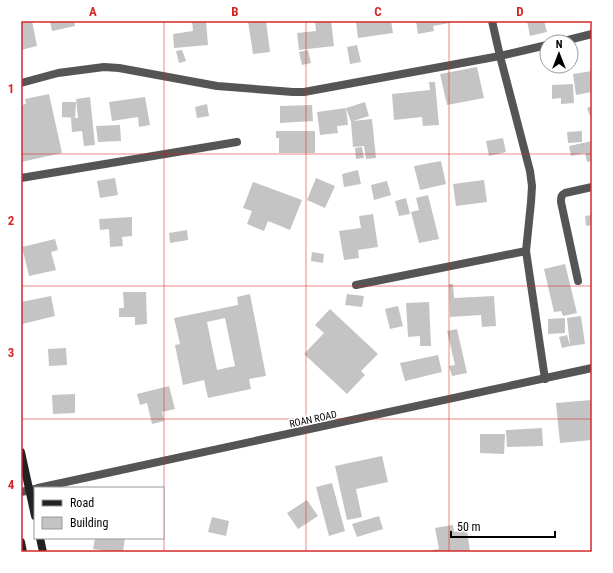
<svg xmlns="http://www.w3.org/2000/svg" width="613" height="573" viewBox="0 0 613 573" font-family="'Roboto Condensed',sans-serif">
	<rect width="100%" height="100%" fill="#fff"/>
	<path fill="#c4c4c4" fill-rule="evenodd" d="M 21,21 L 32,21 L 37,46 L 21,50 Z
		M 50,21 L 74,21 L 75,26 L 52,31 Z
		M 192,21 L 206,21 L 208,45 L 174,48 L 173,34 L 193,31 Z
		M 248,21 L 266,21 L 270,52 L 253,54 Z
		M 315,21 L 331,21 L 334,46 L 299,50 L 297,33 L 316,31 Z
		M 356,21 L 391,21 L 393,33 L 358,38 Z
		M 416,21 L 455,21 L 455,22 L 433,26 L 434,31 L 418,34 Z
		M 527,21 L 544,21 L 547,32 L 530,36 Z
		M 357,45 L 361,62 L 350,64 L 347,47 Z
		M 182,50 L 186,61 L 179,63 L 176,51 Z
		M 308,50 L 311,63 L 302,65 L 299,52 Z
		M 477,67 L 484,98 L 447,105 L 440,74 Z
		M 592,71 L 592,92 L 576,95 L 573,74 Z
		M 429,82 L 435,82 L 439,125 L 423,126 L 422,117 L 394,120 L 392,94 L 430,90 Z
		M 573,84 L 574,103 L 561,104 L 561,98 L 552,99 L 552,85 Z
		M 49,94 L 62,153 L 21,162 L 21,105 L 26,104 L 25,99 Z
		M 90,97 L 95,145 L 84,146 L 82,131 L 72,132 L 71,118 L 78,118 L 76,99 Z
		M 145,97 L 150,125 L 139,127 L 138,117 L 112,121 L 109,102 Z
		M 62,102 L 76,102 L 75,118 L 62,117 Z
		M 365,102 L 369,116 L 353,121 L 372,119 L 376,158 L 366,159 L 364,146 L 353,147 L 351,122 L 346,108 Z
		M 207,104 L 209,116 L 197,118 L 195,107 Z
		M 312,105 L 313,121 L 280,123 L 280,106 Z
		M 592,106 L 592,115 L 590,116 L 587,108 Z
		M 346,108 L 348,125 L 337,126 L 338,133 L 320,135 L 317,112 Z
		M 120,125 L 121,141 L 98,142 L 96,126 Z
		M 276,131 L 315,131 L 315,153 L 279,153 L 279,138 L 276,138 Z
		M 582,131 L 582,142 L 568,143 L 567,132 Z
		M 503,138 L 506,152 L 489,156 L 486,141 Z
		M 592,141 L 592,161 L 587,162 L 585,153 L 571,156 L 569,146 Z
		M 362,147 L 364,158 L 356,159 L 355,148 Z
		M 441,161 L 446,184 L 420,190 L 414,166 Z
		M 358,170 L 361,184 L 344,187 L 342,174 Z
		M 115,178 L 118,195 L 100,198 L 97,181 Z
		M 316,178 L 335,186 L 325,208 L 307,200 Z
		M 484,180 L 487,202 L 456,206 L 453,184 Z
		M 387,181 L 391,195 L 374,200 L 371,185 Z
		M 253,182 L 302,200 L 290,230 L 268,221 L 264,231 L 247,224 L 252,211 L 243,208 Z
		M 428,195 L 439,239 L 419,243 L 411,212 L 419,210 L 416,198 Z
		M 406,198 L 410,214 L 399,216 L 395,201 Z
		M 373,214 L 378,247 L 358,250 L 359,258 L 344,260 L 339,231 L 361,228 L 359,216 Z
		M 592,215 L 592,225 L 586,226 L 585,216 Z
		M 132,217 L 132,236 L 122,237 L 123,246 L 110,247 L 109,229 L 100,230 L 99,219 Z
		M 187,230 L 188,240 L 170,243 L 169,233 Z
		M 55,239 L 58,250 L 51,252 L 56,270 L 29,276 L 22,247 Z
		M 312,252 L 324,254 L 323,263 L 311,261 Z
		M 565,264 L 577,313 L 563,316 L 561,311 L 554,312 L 544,269 Z
		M 449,284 L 453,284 L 454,298 L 494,296 L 496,326 L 482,327 L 481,315 L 450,317 Z
		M 123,292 L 146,292 L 147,324 L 135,325 L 135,317 L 119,317 L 119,308 L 124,308 Z
		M 250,294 L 266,376 L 249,379 L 251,389 L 208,398 L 204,380 L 183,385 L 175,345 L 180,344 L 174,318 L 238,305 L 237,297 ZM 225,318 L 235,366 L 217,370 L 207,322 Z
		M 347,294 L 364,296 L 362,307 L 345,305 Z
		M 51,296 L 55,316 L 22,324 L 21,302 Z
		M 429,302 L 431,346 L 420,346 L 420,336 L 408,337 L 406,303 Z
		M 398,306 L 403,326 L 390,329 L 385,309 Z
		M 330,309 L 378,354 L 361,371 L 365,375 L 347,394 L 304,354 L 324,333 L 315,325 Z
		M 581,316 L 585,344 L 570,346 L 567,318 Z
		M 565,318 L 565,333 L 548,334 L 548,319 Z
		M 457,329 L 467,373 L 452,376 L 449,366 L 455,365 L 447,331 Z
		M 567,335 L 570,346 L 562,348 L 559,337 Z
		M 66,348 L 67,365 L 49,366 L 48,349 Z
		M 438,355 L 442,372 L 405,381 L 400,363 Z
		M 169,386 L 175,409 L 162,412 L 164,421 L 152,424 L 147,403 L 140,405 L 137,394 Z
		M 75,394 L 75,413 L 53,414 L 52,395 Z
		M 591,400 L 592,416 L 592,440 L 560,443 L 556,403 Z
		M 542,428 L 543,446 L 507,447 L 506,430 Z
		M 480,434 L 505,434 L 504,454 L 480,453 Z
		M 382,456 L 388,482 L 356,489 L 362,517 L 347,520 L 335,466 Z
		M 332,483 L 345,531 L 329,536 L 316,487 Z
		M 307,500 L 318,516 L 298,529 L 287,513 Z
		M 379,516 L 383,529 L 357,537 L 352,524 Z
		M 212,517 L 229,521 L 226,536 L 208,532 Z
		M 453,525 L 454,532 L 467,530 L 470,552 L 426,552 L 426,551 L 439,549 L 435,528 Z
		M 95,538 L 125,538 L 123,552 L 116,552 L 93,549 Z"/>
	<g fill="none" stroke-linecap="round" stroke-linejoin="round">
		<path stroke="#555" stroke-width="8" d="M 492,21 L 500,56 L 530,171 L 532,186 L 531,202 L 526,251 L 545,379
			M 560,42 L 592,34
			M 21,83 L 58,73 L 104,67 L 119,68 L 217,86 L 293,92 L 304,92 L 500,56 L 547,45
			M 21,178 L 237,142
			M 578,281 L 561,202 C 561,197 561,195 565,193 L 592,187
			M 356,285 L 526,251
			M 38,488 L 592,368
			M 21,492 L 35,489"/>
		<path stroke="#222" stroke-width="8" d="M 21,452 L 35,516
			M 40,538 L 43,552
			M 21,542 L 23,552"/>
	</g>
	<path fill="none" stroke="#d62828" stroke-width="1" stroke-opacity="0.55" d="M 164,21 L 164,552M 306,21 L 306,552M 449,21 L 449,552M 21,154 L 592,154M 21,286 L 592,286M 21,419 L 592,419"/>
	<g text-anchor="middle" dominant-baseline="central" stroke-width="3" stroke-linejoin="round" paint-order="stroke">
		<g font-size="10" fill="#000" stroke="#fff">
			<text transform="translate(313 419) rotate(-12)">ROAN ROAD</text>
		</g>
	</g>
	<rect width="613" height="573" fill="none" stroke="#ffffff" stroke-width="44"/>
	<rect x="34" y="487" width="130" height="52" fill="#ffffff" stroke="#999999"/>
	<rect x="42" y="500" width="20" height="6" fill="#222222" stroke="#999999"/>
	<text x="70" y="507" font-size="12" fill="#000000">Road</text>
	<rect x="42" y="517" width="20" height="12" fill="#c4c4c4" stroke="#999999"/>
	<text x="70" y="527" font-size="12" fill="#000000">Building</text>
	<g transform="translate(559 54)"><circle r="19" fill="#ffffff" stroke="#999999"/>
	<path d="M0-3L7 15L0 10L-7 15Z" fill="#000000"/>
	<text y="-6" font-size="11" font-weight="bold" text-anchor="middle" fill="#000000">N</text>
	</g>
	<path d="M451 531v6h104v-6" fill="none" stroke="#000000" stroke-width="2"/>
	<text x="457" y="531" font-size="12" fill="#000000" stroke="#ffffff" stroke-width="3" paint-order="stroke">50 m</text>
	<rect x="22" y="22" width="569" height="529" fill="none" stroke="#d62828" stroke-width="1.5"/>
	<g font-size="13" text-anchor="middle" font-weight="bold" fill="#d62828">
		<text x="93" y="16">A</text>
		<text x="235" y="16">B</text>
		<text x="378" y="16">C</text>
		<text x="520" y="16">D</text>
		<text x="11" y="93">1</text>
		<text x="11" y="225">2</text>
		<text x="11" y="357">3</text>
		<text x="11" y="489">4</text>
	</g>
</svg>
